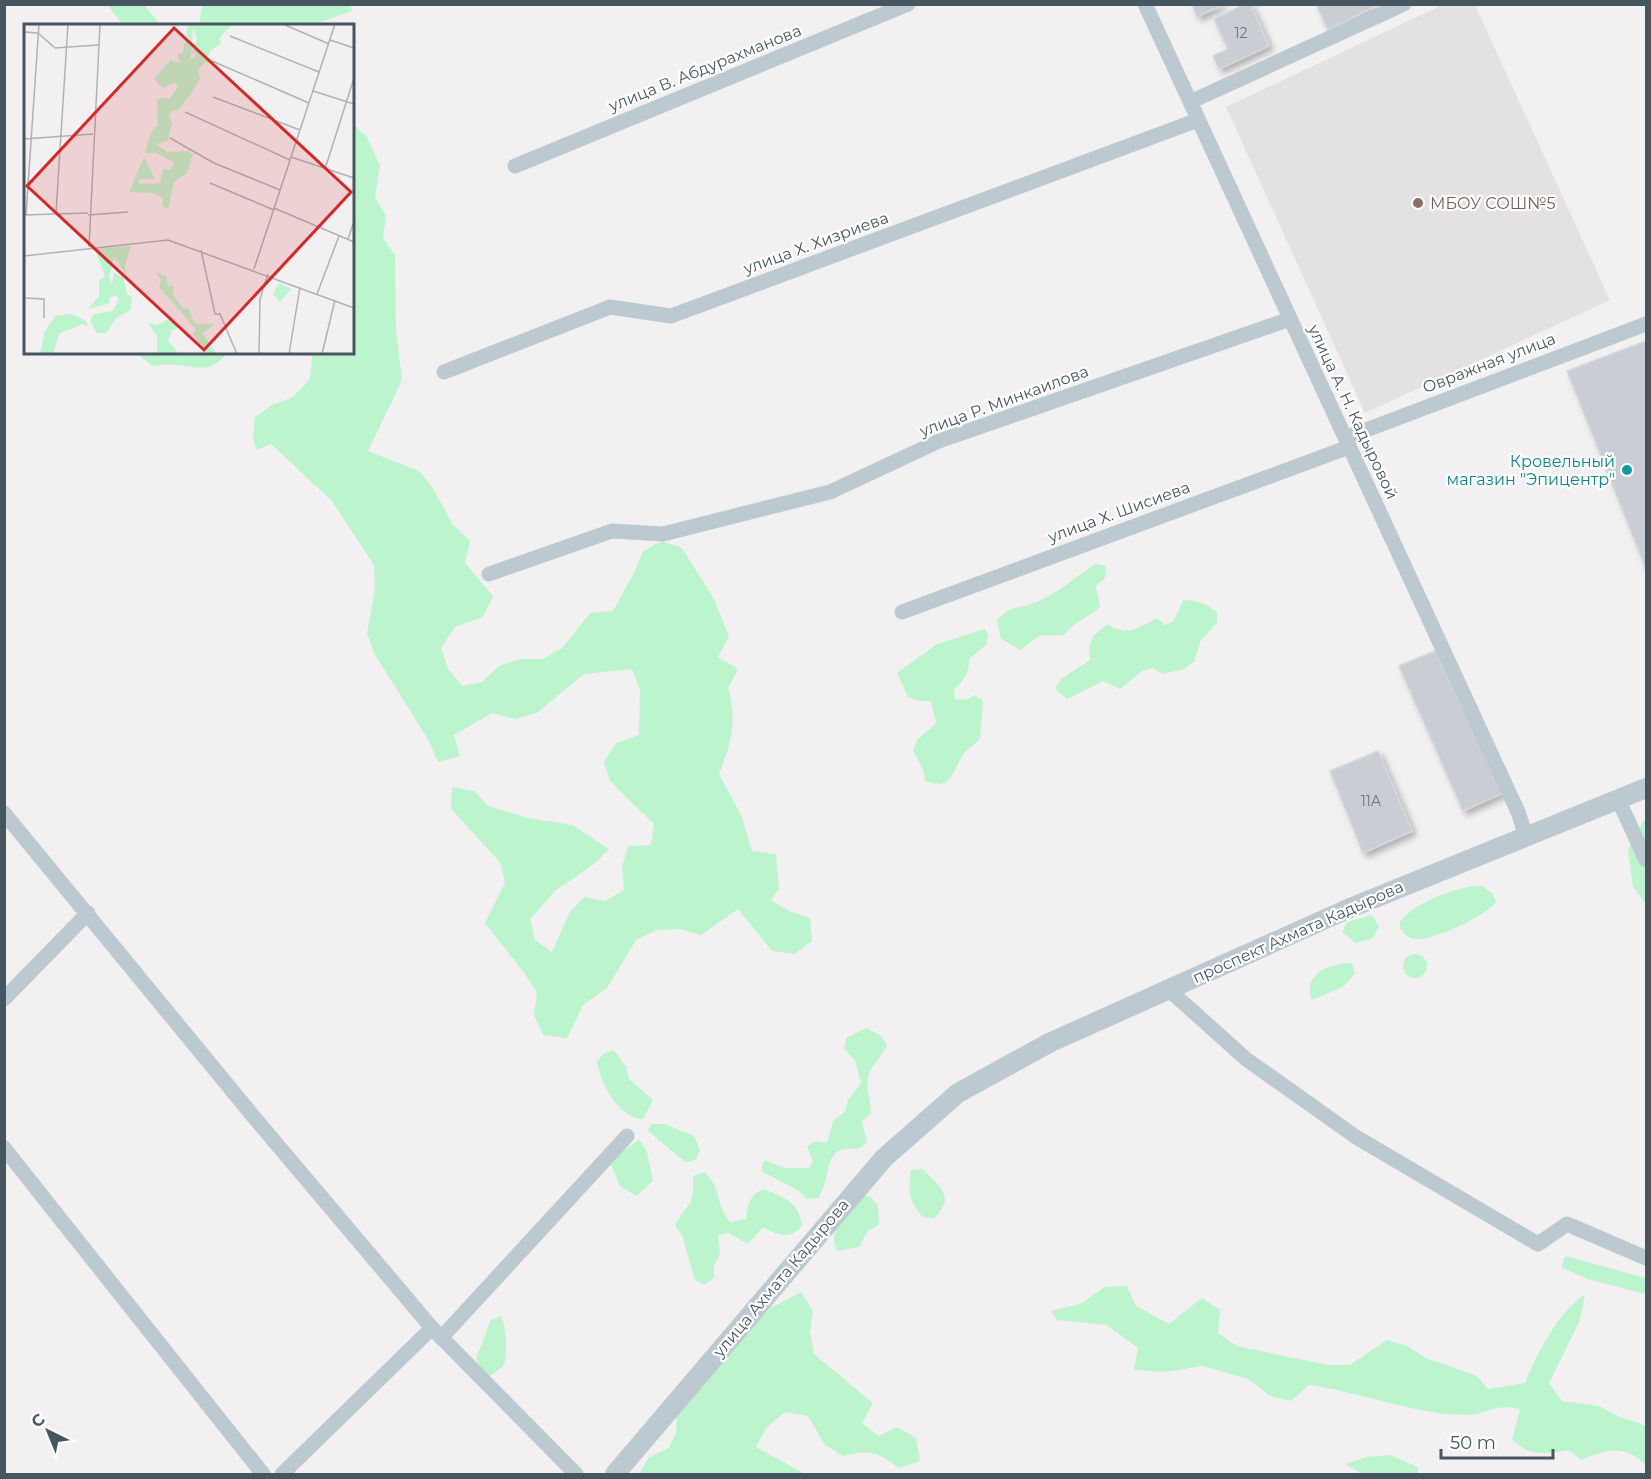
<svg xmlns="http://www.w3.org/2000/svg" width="1651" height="1479" viewBox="0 0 1651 1479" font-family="Montserrat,sans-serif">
	<defs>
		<filter id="shadow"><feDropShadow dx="4" dy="4" stdDeviation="3" flood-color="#0004"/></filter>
	</defs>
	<rect width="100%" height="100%" fill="#f3f0f1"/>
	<path fill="#e4e1e3" d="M 1442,5 L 1475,5 L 1610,300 L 1365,413 L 1226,107 Z"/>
	<path fill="#bcf4cd" d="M 350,4 L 352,11 L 312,25 L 199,26 L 202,5 Z
		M 108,5 L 144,5 L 160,25 L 123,25 Z
		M 353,124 L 367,137 L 380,166 L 375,197 L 386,216 L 383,238 L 395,255 L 396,329 L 402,380 L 368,451 L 419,471 L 433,488 L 453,525 L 470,541 L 465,563 L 493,596 L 483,617 L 455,627 L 441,648 L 448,669 L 462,686 L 482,682 L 499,666 L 520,659 L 543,659 L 562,648 L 590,613 L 613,611 L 635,571 L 643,551 L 662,541 L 682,548 L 713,597 L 729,636 L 718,657 L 738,669 L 728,688 C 738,719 731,744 719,774 L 741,815 L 752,851 L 776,854 L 779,889 L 771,900 L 789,911 L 810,918 L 812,941 L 794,954 L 772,951 L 738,909 L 701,935 L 679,929 L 657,930 L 636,940 L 607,988 L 583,1005 L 567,1038 L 543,1035 L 534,1015 L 537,993 L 525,974 L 485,923 L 505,883 L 500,862 L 451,809 L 452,787 L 474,791 L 488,806 L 528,818 L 572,825 L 609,849 L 594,864 L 556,890 L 530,919 L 535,940 L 552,952 L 570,912 L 584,897 L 605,901 L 624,890 L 622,867 L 628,846 L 651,845 L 654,824 L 610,781 L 604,762 L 616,743 L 639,735 L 640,690 L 632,669 L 584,674 L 537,713 L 515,719 L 492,713 L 454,735 L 460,756 L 438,762 L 429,741 L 374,653 L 367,633 L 375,589 L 374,565 L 331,500 L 271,444 L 256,450 L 253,437 L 255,417 L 272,405 L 293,397 L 310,379 L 312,358 L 310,353 L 352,352 Z
		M 137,353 L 227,353 C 210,374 199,367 176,365 C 168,364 160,365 152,366 Z
		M 1095,564 L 1106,566 L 1105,578 L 1096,586 L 1100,607 C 1088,618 1074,622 1064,635 L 1039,636 L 1020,650 L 1001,639 L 997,620 C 1013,602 1022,610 1039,601 C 1059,592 1077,576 1095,564 Z
		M 1183,600 C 1197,600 1206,604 1217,612 L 1217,623 L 1201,640 L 1194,662 L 1184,669 L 1162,674 L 1153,668 L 1142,671 L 1120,689 L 1103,681 L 1067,699 L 1055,689 L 1061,679 L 1090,660 L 1089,646 L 1094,635 L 1108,624 C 1126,638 1138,627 1157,618 L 1165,625 L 1174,621 Z
		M 985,629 L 988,634 L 986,645 L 969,659 C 969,673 965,680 954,689 L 955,699 L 965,700 L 975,695 L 983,701 L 980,739 C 975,743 970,747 965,752 C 952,768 955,792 925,781 L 923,770 L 913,751 L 917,740 L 936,723 L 931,701 L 919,701 L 908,697 L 897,673 L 937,644 Z
		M 1646,819 L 1646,904 L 1633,887 L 1628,850 L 1643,821 Z
		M 1482,886 L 1493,894 L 1496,902 C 1486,916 1427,945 1410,938 C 1406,936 1403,931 1400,928 L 1400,922 C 1413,903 1459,885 1482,886 Z
		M 1372,915 L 1379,926 L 1373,938 L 1356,943 L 1342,932 L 1347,922 Z
		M1403 966a12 12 0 1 1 24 0a12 12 0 1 1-24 0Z
		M 1352,963 L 1355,974 L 1343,987 L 1312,1000 C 1302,974 1329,963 1352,963 Z
		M 867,1028 L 881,1036 L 887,1045 C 883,1056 872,1064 869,1074 C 865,1088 871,1100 871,1114 L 862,1121 L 867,1143 L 858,1149 C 819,1144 834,1177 818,1198 L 807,1199 L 799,1191 L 761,1171 L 764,1160 L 785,1168 L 809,1168 L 813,1162 L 807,1146 L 816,1141 L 827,1143 L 833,1121 L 845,1112 L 848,1100 L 861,1083 L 855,1061 L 844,1049 L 846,1038 Z
		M 614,1050 L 626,1067 L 629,1079 L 653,1100 L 643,1119 C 618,1117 601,1085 597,1062 L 603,1054 Z
		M 651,1124 L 665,1124 L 694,1136 L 700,1150 L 696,1160 L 685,1162 L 648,1131 Z
		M 639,1139 L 647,1152 L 653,1181 L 636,1196 L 620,1186 L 611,1164 L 618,1155 Z
		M 922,1169 C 939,1185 957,1197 934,1218 L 923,1217 C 910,1205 907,1188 911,1170 Z
		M 705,1172 C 723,1191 714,1202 730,1222 L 746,1219 C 748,1204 749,1195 764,1189 C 783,1197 800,1203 802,1226 C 789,1240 779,1236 763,1227 L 748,1244 L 728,1233 L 718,1235 L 720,1254 L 714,1266 L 714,1278 L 705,1285 L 695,1280 L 682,1235 L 675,1226 C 686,1202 695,1210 693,1176 Z
		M 860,1196 L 871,1197 L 878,1206 L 879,1225 L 868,1231 L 859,1247 L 837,1251 C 826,1230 847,1213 860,1196 Z
		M 1565,1256 L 1646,1278 L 1646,1294 L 1587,1279 L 1561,1267 Z
		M 1127,1286 L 1136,1306 L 1169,1324 L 1202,1298 L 1220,1310 L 1218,1333 L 1237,1346 L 1328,1365 L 1350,1365 L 1387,1340 L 1407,1346 L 1426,1358 L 1477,1376 L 1488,1389 L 1525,1383 C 1539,1350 1556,1316 1585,1294 L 1580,1320 L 1549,1383 L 1562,1401 L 1599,1406 L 1618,1416 L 1646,1426 L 1646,1465 C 1624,1444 1607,1449 1581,1460 L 1569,1450 C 1545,1454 1531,1457 1512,1440 L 1520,1409 C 1492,1403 1488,1415 1466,1415 C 1417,1415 1359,1392 1309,1385 L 1291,1401 L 1270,1396 L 1248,1379 L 1203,1366 L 1165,1372 L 1134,1370 L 1138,1348 L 1107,1325 L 1057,1320 L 1051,1311 L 1080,1304 L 1105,1287 Z
		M 801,1292 L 813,1311 L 810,1332 L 814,1354 L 873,1403 L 862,1423 L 879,1436 L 897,1427 L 916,1438 L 920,1461 L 899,1468 C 878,1452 869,1449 843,1456 L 824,1444 L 808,1416 L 785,1412 L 767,1427 L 756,1447 L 805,1474 L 639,1474 L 649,1457 L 669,1448 L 676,1432 L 677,1410 L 769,1309 Z
		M 501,1316 C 506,1324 508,1354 504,1364 C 501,1369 494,1373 489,1376 L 480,1370 L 476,1359 L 491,1320 Z
		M 1390,1455 L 1418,1467 L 1418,1474 L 1363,1474 L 1345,1464 L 1367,1457 Z"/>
	<path fill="#caced4" stroke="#d4d7dd" stroke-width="1.5" filter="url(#shadow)" d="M 1192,4 L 1224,4 L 1197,17 Z
		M 1245,4 L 1250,4 L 1269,46 L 1219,69 L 1213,56 L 1228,49 L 1214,19 Z
		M 1316,4 L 1380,4 L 1328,30 Z
		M 1646,341 L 1646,569 L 1567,371 Z
		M 1435,651 L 1503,793 L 1463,811 L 1399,666 Z
		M 1378,751 L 1412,831 L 1363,853 L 1330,771 Z"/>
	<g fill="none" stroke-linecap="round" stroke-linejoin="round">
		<path stroke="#bdc9d1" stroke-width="15" d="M 1145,4 L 1518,812 L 1526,836
			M 1190,102 L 1404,4
			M 515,166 L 908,4
			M 444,372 L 610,307 L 671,316 L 1198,120
			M 1345,438 L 1646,324
			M 489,574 L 612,531 L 663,534 L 830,492 L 939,441 L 1290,319
			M 902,612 L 1349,447
			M 1618,799 L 1646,860
			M 4,813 L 253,1116 L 432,1328 L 576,1474
			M 1168,989 L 1246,1059 L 1356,1137 L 1538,1244 L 1567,1224 L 1646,1258
			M 4,999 L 88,913
			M 4,1148 L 263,1474
			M 441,1338 L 627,1136
			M 282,1474 L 432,1328"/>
		<path stroke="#bdc9d1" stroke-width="20" d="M 615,1474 L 884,1158 L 958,1093 L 1049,1043 L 1350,908 L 1646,788"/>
	</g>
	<circle fill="#8d6e63" stroke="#fff" stroke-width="2" cx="1418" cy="203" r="6"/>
	<circle fill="#0f9aa8" stroke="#fff" stroke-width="2" cx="1627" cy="470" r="6"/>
	<g text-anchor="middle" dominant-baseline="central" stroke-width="4.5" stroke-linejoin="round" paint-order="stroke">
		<g font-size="14" fill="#67747d">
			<text x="1241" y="33">12</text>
			<text x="1371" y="801">11А</text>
		</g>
		<g font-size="16" fill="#465660" stroke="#fff">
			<text transform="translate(705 68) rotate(-22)">улица В. Абдурахманова</text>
			<text transform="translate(816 243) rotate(-20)">улица Х. Хизриева</text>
			<text transform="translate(1489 363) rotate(-21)">Овражная улица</text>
			<text transform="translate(1004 401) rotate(-20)">улица Р. Минкаилова</text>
			<text transform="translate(1353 412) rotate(65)">улица А. Н. Кадыровой</text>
			<text transform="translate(1119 512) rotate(-20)">улица Х. Шисиева</text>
			<text transform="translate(1298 932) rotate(-24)">проспект Ахмата Кадырова</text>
			<text transform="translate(781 1278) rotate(-50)">улица Ахмата Кадырова</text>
		</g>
		<g font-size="16" fill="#785e54" stroke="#fff" text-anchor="start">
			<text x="1430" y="203">МБОУ СОШ№5</text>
		</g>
		<g font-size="16" fill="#0d838f" stroke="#fff" text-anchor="end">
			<text x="1615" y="461">Кровельный<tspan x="1615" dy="18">магазин "Эпицентр"</tspan></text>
		</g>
	</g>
	<g transform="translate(24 24)">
		<rect width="330" height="330" fill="#f3f0f1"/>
		<path d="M 164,0 L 212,0 L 203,5 L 195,15 L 197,20 L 187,26 L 184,33 L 187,40 L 181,38 L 174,46 L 176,55 L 167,70 L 156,84 L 145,89 L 148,99 L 144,117 L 132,120 L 143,128 L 164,127 L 169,130 L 163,149 L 150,158 L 144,185 L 138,182 L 139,174 L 128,169 L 105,168 L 120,133 L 131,155 L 116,155 L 115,160 L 136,159 L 139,145 L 146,146 L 151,139 L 132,129 L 121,129 L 127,108 L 134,101 L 133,77 L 136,74 L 146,75 L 154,62 L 151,59 L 138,64 L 130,55 L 146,36 L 156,39 L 153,30 L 159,28 ZM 169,3 L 173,15 L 168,29 L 173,31 L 167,35 ZM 107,222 L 101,242 L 103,251 L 90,233 L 85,253 L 88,260 L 90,249 L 99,253 L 103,270 L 108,273 L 107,286 L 93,293 L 82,309 L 73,309 L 66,297 L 70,290 L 89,287 L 95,275 L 92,271 L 85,274 L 86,279 L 64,285 L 75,272 L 75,257 L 81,252 L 71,225 ZM 132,248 L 143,253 L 143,261 L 150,262 L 149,271 L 159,284 L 165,285 L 171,300 L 191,300 L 178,309 L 193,330 L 183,330 L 169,310 L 172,305 L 135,263 L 137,256 ZM 255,259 L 267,265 L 256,278 L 249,270 ZM 47,290 L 62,297 L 64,302 L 58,300 L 35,310 L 29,330 L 16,330 L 20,309 L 31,292 ZM 148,294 L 156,302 L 148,307 L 144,316 L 155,330 L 133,330 L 133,312 L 123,298 L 133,301 Z" fill="#bcf4cd" fill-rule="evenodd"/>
		<path fill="none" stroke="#aeb2b7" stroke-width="1.5" d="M 259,0 L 305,20M 0,8 L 14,9 L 31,24 L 74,21M 206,12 L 295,48M 306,16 L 330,24M 188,37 L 285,79M 289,67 L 330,80M 189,73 L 276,106M 161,88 L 266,136M 146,114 L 190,139 L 256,166M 0,115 L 69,110M 267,133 L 330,154M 301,145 L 330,54M 186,159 L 250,186M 250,184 L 330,218M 32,189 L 44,0M 0,191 L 64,189M 2,191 L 15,0M 64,191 L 104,188M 324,215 L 330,197M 65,223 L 76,0M 177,226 L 191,290 L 196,290 L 213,330M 0,232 L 144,216 L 330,284M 230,245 L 311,0M 293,270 L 315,212M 0,274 L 20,275 L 20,294M 235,330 L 236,275 L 244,250M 265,330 L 276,263M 298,330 L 311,276"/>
		<path fill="#d62828" fill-opacity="0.15" stroke="#d62828" stroke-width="3" d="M 150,4 L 327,168 L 180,326 L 3,162 Z"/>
		<rect width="330" height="330" fill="none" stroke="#465660" stroke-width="3"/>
	</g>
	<rect width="1651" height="1479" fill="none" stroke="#465660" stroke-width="12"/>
	<g transform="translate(48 1431) rotate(317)" stroke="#ffffff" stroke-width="4.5" paint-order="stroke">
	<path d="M0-4.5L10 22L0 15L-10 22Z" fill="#465660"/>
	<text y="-9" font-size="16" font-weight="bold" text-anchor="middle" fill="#465660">С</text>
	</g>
	<path d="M1441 1449v9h112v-9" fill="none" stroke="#465660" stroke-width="3"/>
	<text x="1450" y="1449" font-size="18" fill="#465660" stroke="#ffffff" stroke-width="4.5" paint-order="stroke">50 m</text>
</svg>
